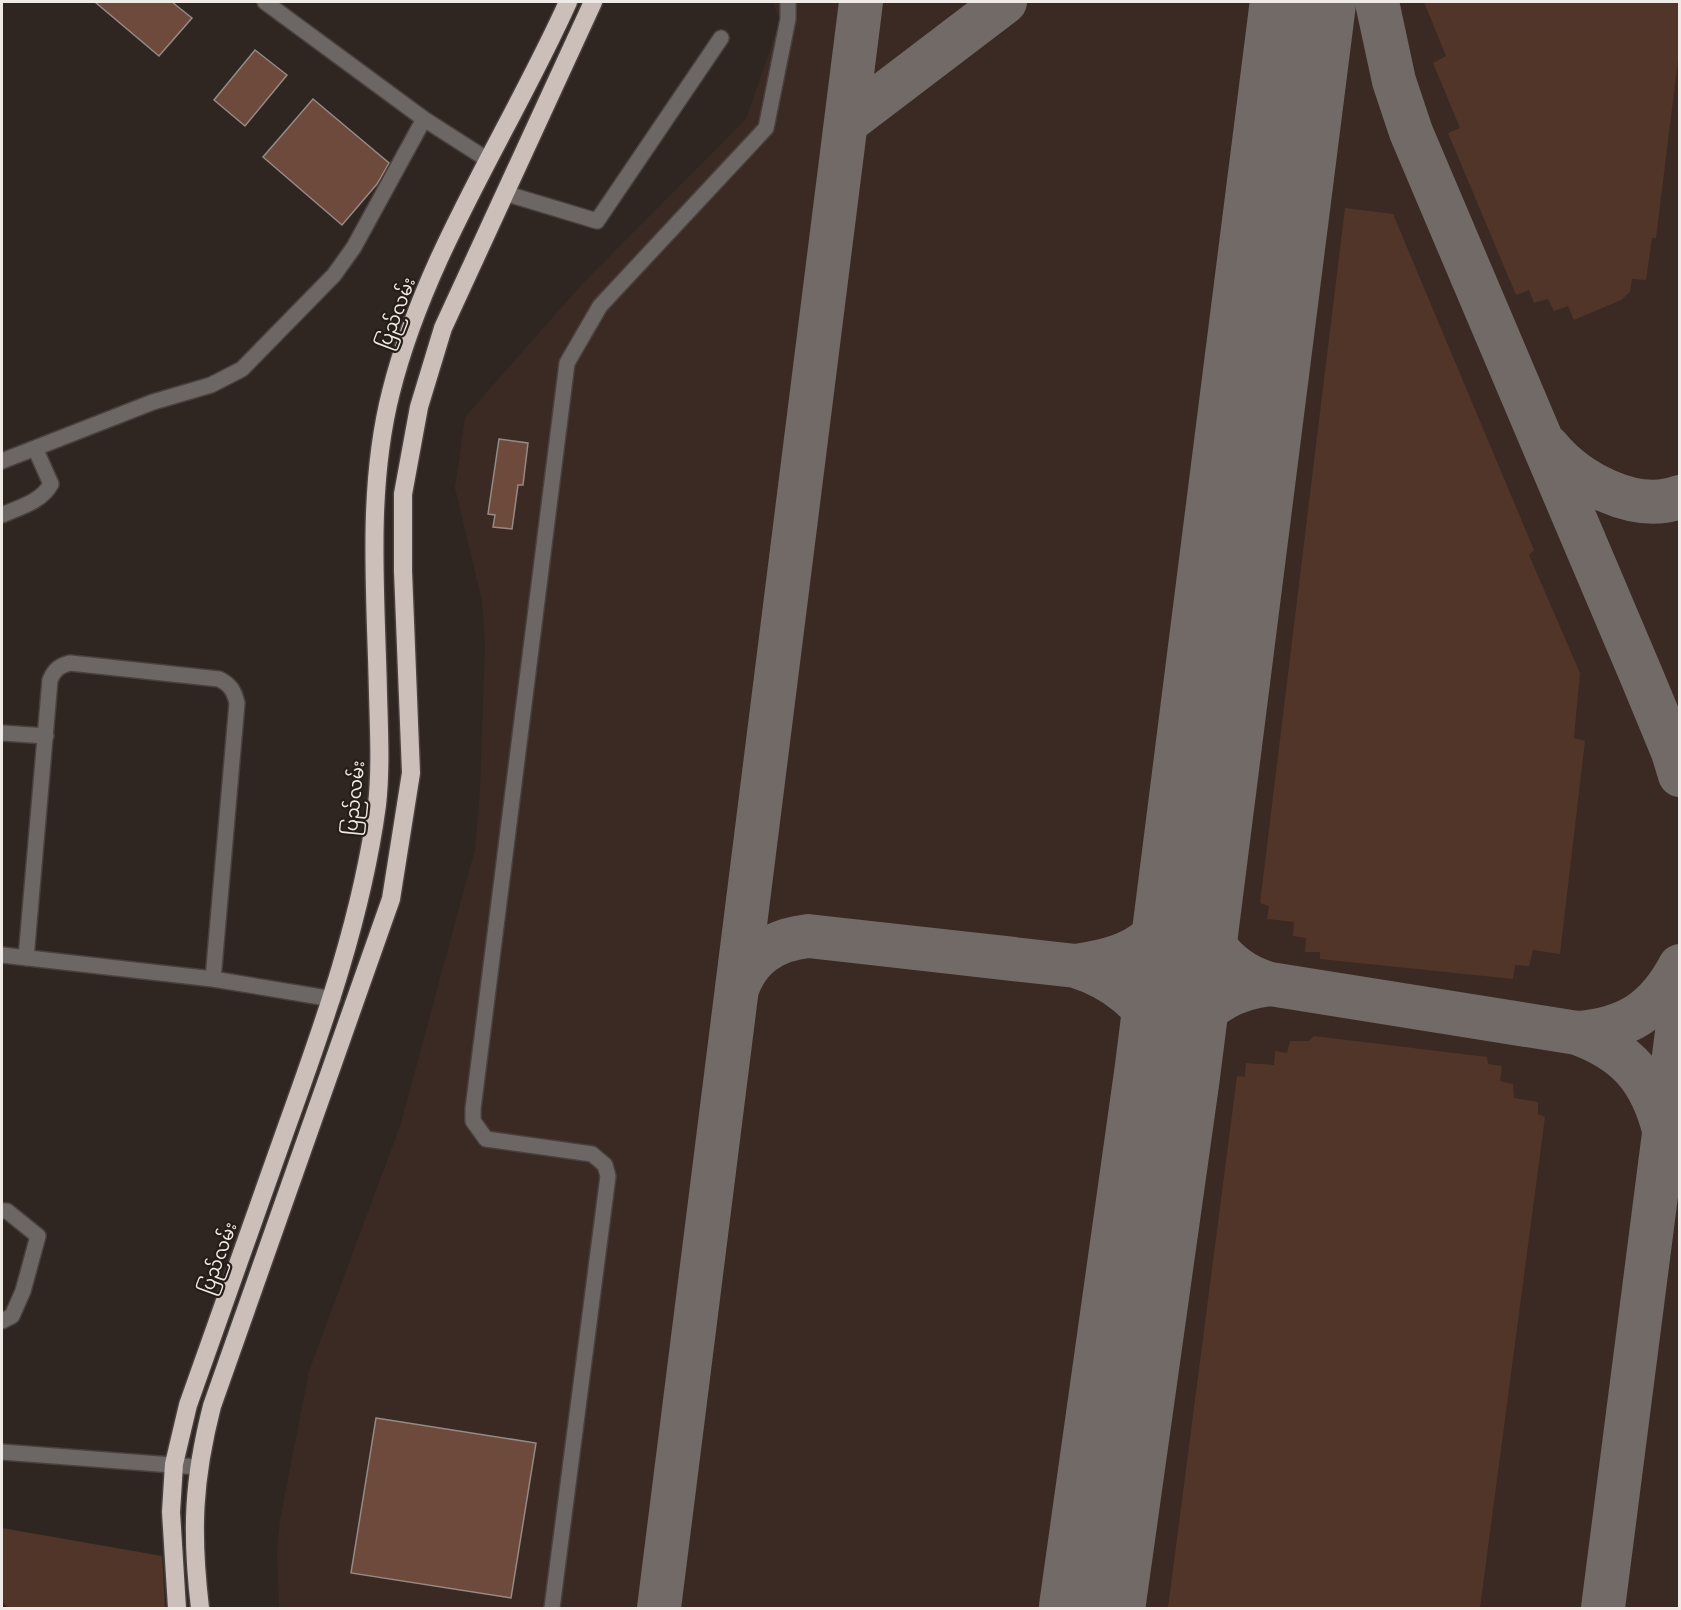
<svg xmlns="http://www.w3.org/2000/svg" width="1681" height="1610" viewBox="0 0 1681 1610" font-family="'DejaVu Sans','Noto Sans Myanmar',sans-serif">
	<rect width="100%" height="100%" fill="#2f2622"/>
	<path fill="#3a2a23" d="M 773,2 L 1679,2 L 1679,1608 L 279,1608 L 277,1551 L 280,1520 L 309,1371 L 401,1123 L 475,849 L 480,790 L 485,644 L 482,601 L 455,488 L 465,417 L 582,284 L 746,119 L 780,21 Z"/>
	<path fill="#513528" d="M 1424,2 L 1679,2 L 1679,52 L 1656,238 L 1652,238 L 1646,280 L 1632,279 L 1630,292 L 1621,300 L 1574,320 L 1568,306 L 1554,311 L 1548,299 L 1534,303 L 1529,290 L 1516,295 L 1448,133 L 1460,128 L 1433,63 L 1446,56 Z
		M 1345,208 L 1393,214 L 1534,550 L 1529,555 L 1580,673 L 1574,738 L 1585,741 L 1560,954 L 1533,950 L 1529,966 L 1515,965 L 1513,979 L 1320,959 L 1320,952 L 1305,952 L 1306,938 L 1293,936 L 1294,922 L 1267,919 L 1269,906 L 1260,903 Z
		M 1314,1036 L 1487,1057 L 1488,1064 L 1502,1066 L 1500,1081 L 1513,1084 L 1514,1098 L 1538,1102 L 1538,1114 L 1545,1117 L 1480,1608 L 1168,1608 L 1237,1076 L 1245,1077 L 1246,1063 L 1274,1065 L 1275,1051 L 1287,1053 L 1290,1041 L 1309,1041 Z
		M 2,1528 L 162,1556 L 165,1608 L 8,1608 L 2,1601 Z"/>
	<g fill="none" stroke-linecap="round" stroke-linejoin="round">
		<path stroke="#726a66" stroke-width="44" d="M 1377,2 L 1394,81 L 1411,132 L 1642,677 L 1673,752 L 1680,775
			M 846,123 L 1005,2
			M 1548,447 C 1576,481 1634,514 1680,497
			M 1192,878 C 1197,927 1219,970 1270,984
			M 1076,966 C 1145,956 1160,937 1192,878
			M 737,989 C 749,955 774,940 808,936 L 1076,966 C 1113,978 1148,1002 1161,1042 C 1165,1052 1165,1064 1167,1075
			M 1577,1033 C 1627,1029 1656,1011 1680,966
			M 1168,1070 C 1189,1022 1214,990 1270,984 L 1577,1033 C 1627,1051 1651,1079 1664,1130
			M 659,1608 L 861,2
			M 1603,1608 L 1680,1009"/>
		<path stroke="#726a66" stroke-width="106" d="M 1092,1608 L 1167,1075 L 1303,2"/>
	</g>
	<path fill="#6d4a3b" stroke="#968a85" stroke-width="1.5" d="M 95,2 L 172,2 L 192,18 L 159,56 Z
		M 255,50 L 287,75 L 245,126 L 214,100 Z
		M 313,99 L 389,163 L 377,184 L 342,225 L 263,157 Z
		M 499,439 L 528,443 L 523,485 L 518,485 L 512,529 L 493,527 L 495,515 L 488,514 Z
		M 376,1418 L 536,1443 L 511,1598 L 351,1573 Z"/>
	<g fill="none" stroke-linecap="round" stroke-linejoin="round">
		<defs>
			<path id="minor" d="M 265,2 L 424,119 L 488,160
				M 504,193 L 597,221 L 721,38
				M 2,461 L 153,402 L 211,385 L 242,369 L 334,275 L 354,247 L 424,119
				M 2,515 C 20,507 41,502 51,484 L 35,448
				M 2,733 L 46,736
				M 2,955 L 213,979 L 333,999
				M 26,958 L 50,680 C 55,669 59,666 70,663 L 219,679 C 231,685 234,691 237,703 L 213,979
				M 2,1211 L 7,1211 L 38,1236 L 23,1291 L 12,1316 L 2,1321
				M 2,1452 L 198,1467
				M 552,1608 L 608,1176 L 605,1165 L 592,1154 L 486,1139 L 473,1121 L 473,1109 L 567,363 L 600,306 L 766,128 L 788,19 L 788,2"/>
			<path id="highway" d="M 177,1608 L 171,1512 L 174,1464 L 188,1405 C 221,1312 254,1219 287,1126 C 325,1021 362,916 377,805 C 381,769 379,731 378,694 C 376,594 366,490 391,392 C 426,253 510,131 568,2
				M 200,1608 C 191,1532 193,1480 212,1406 L 391,899 L 411,773 L 403,571 L 403,494 L 419,407 L 443,328 L 593,2"/>
		</defs>
		<use href="#minor" stroke="#4a413e" stroke-width="18"/>
		<use href="#highway" stroke="#4a413e" stroke-width="21"/>
		<use href="#minor" stroke="#6c6765" stroke-width="15"/>
		<use href="#highway" stroke="#ccbfba" stroke-width="18"/>
	</g>
	<g text-anchor="middle" dominant-baseline="central" stroke-width="4.5" stroke-linejoin="round" paint-order="stroke">
		<g font-size="18" fill="#f0eae7" stroke="#261c18">
			<text transform="translate(396 313) rotate(-69)">ပြည်လမ်း</text>
			<text transform="translate(354 798) rotate(-84)">ပြည်လမ်း</text>
			<text transform="translate(218 1258) rotate(-70)">ပြည်လမ်း</text>
		</g>
	</g>
	<rect width="1681" height="1610" fill="none" stroke="#f0eae7" stroke-width="6"/>
</svg>
